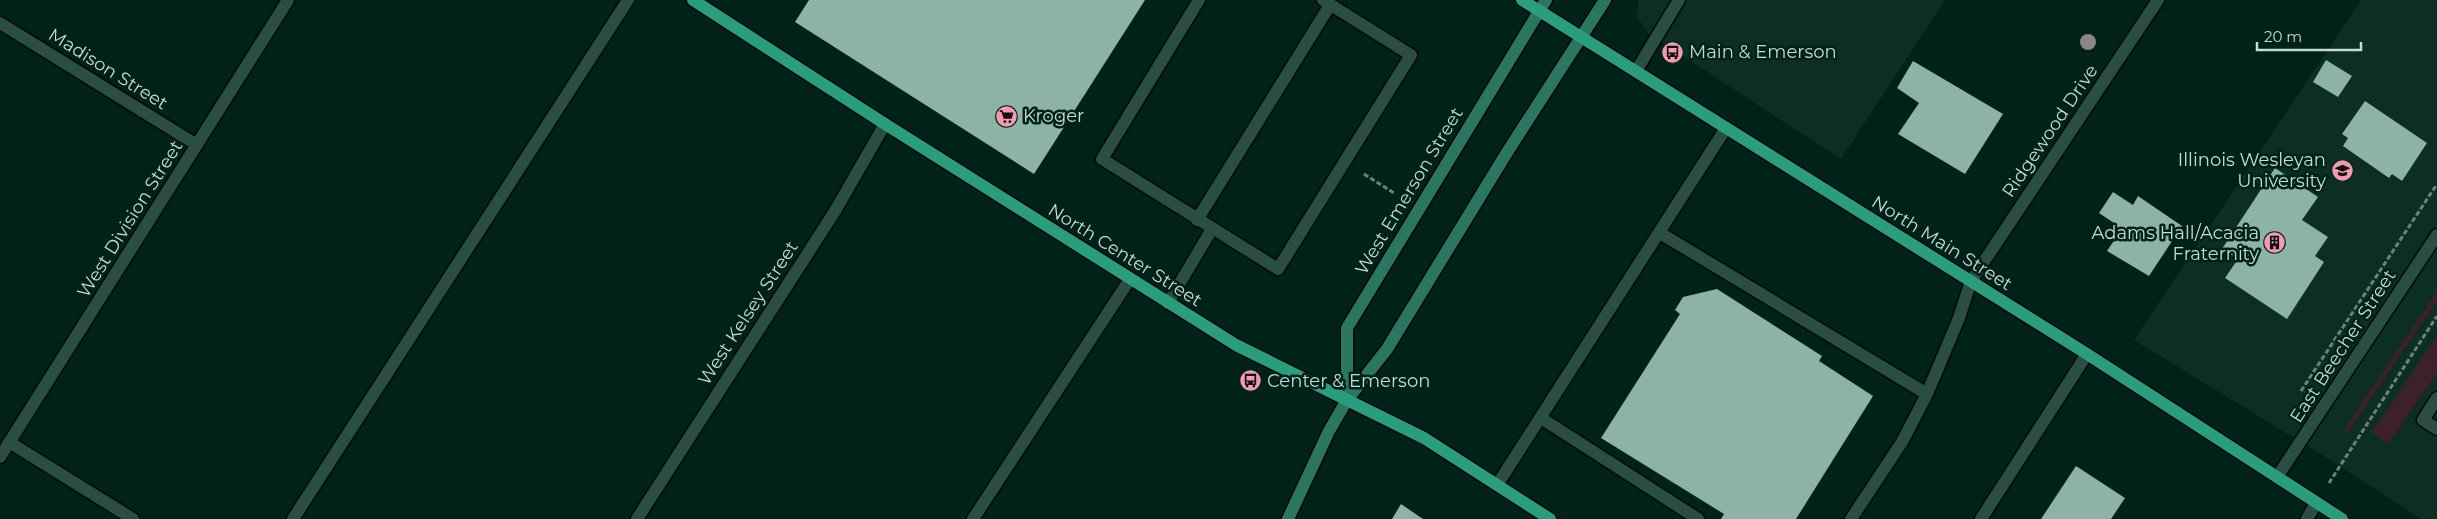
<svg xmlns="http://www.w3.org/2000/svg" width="2437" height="519" viewBox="0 0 2437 519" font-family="Montserrat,sans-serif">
	<rect width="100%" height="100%" fill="#002218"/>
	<path fill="#0c2e25" d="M 1638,0 L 1945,0 L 1841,159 L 1649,34 L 1637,17 Z
		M 2361,0 L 2437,0 L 2437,519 L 2421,519 L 2335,463 L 2134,340 Z"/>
	<path fill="#3c2128" d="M 2437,292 L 2437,301 L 2347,434 L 2345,428 Z
		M 2437,336 L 2437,373 L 2388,444 L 2372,432 Z"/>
	<path fill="#8cb3a4" d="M 809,0 L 1145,0 L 1034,174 L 795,22 Z
		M 2326,60 L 2352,76 L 2338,97 L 2313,82 Z
		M 1913,61 L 2003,114 L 1965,174 L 1898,134 L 1919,103 L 1897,88 Z
		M 2365,101 L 2427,143 L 2402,181 L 2392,174 L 2389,178 L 2343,146 L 2348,138 L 2342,134 Z
		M 2275,168 L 2318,197 L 2302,220 L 2328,237 L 2315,256 L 2324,262 L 2287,319 L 2225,278 L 2238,259 L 2222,249 Z
		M 2113,192 L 2133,205 L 2138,196 L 2182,226 L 2149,276 L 2107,251 L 2117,236 L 2109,231 L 2114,223 L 2099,213 Z
		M 1717,289 L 1822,356 L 1819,361 L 1873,396 L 1796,519 L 1721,519 L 1724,514 L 1601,438 L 1680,314 L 1675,310 L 1683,297 Z
		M 2076,466 L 2125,498 L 2111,519 L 2041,519 Z
		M 1401,504 L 1423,519 L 1392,519 Z"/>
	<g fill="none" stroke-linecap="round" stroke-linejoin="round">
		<defs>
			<path id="lane" d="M 1199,0 L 1102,159 L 1278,269 L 1411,55 L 1323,0
				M 1636,71 L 1679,0
				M 1197,220 L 1330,5
				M 1660,233 L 1927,394 L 1959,318 L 1971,281
				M 1168,303 L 1212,229
				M 2437,398 L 2423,420 L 2437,429
				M 1541,418 L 1698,519
				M 1497,485 L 1726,128
				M 293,519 L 628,0
				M 973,519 L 1130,279
				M 1851,519 L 1902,442 L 1927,394
				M 2307,519 L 2316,503"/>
			<path id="street" d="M 0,23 L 197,145
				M 1971,281 L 2158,0
				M 9,442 L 133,519
				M 0,457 L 288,0
				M 2277,477 L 2437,235
				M 637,519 L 835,211 L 885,124
				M 1981,519 L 2087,354"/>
			<path id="secondary" d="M 1347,400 L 1347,328 L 1546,0
				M 1288,519 L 1329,431 L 1347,400 L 1387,349 L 1506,154 L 1605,0"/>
			<path id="primary" d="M 693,0 L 885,124 L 1236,345 L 1424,438 L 1550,519
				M 1522,0 L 2087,354 L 2342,519"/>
		</defs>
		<use href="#lane" stroke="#000a05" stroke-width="15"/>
		<use href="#street" stroke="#000a05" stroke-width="15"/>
		<use href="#secondary" stroke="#000a05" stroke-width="15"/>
		<use href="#primary" stroke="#000a05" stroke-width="15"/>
		<path stroke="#6a847c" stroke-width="3" stroke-dasharray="5 2.5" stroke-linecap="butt" d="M 1364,174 L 1394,193
			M 2301,391 L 2437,184
			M 2329,483 L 2437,316"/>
		<use href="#lane" stroke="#2b4e42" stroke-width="12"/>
		<use href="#street" stroke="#2b4e42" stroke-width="12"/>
		<use href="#secondary" stroke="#2a7661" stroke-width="12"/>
		<use href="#primary" stroke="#2a9d7f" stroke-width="12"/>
	</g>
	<circle fill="#8c8686" cx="2088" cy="42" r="8"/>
	<defs>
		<symbol id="bus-disc" viewBox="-11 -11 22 22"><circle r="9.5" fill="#f19ab1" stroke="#002218"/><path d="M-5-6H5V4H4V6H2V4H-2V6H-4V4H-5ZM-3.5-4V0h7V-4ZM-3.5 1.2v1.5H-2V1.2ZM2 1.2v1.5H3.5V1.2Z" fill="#111"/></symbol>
		<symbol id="supermarket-disc" viewBox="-11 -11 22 22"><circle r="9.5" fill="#f19ab1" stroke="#002218"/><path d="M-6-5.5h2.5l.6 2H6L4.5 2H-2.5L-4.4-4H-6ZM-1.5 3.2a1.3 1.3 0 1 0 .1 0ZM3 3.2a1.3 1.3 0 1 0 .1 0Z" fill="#111"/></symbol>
		<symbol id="university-disc" viewBox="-11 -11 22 22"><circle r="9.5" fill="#f19ab1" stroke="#002218"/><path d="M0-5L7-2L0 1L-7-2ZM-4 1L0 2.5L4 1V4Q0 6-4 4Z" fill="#111"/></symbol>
		<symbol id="building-disc" viewBox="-11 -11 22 22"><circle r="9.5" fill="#f19ab1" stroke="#002218"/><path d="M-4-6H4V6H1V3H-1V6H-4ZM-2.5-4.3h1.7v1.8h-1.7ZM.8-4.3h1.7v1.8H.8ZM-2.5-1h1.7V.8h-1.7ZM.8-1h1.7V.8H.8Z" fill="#111"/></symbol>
	</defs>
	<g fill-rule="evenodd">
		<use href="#bus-disc" x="1660" y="40" width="25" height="25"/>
		<use href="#supermarket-disc" x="994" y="104" width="25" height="25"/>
		<use href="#university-disc" x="2330" y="158" width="25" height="25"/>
		<use href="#building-disc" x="2262" y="230" width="25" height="25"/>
		<use href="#bus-disc" x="1238" y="368" width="25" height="25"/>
	</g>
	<g text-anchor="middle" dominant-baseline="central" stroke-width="5" stroke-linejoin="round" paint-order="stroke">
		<g font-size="18" fill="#c7dad3" stroke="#002218" text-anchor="start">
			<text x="1689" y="52">Main &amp; Emerson</text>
			<text x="1023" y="116">Kroger</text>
			<text x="2326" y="160" text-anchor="end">Illinois Wesleyan<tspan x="2326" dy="21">University</tspan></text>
			<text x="2259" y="233" text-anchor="end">Adams Hall/Acacia<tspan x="2259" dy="21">Fraternity</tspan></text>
			<text x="1267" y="381">Center &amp; Emerson</text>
		</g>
		<g font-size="18" fill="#c7dad3" stroke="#002218">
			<text transform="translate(108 69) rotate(32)">Madison Street</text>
			<text transform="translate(2050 131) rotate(-56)">Ridgewood Drive</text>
			<text transform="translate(1409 191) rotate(-59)">West Emerson Street</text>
			<text transform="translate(130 219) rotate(-58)">West Division Street</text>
			<text transform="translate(1942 243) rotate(32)">North Main Street</text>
			<text transform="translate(1125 255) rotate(32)">North Center Street</text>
			<text transform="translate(748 313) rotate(-57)">West Kelsey Street</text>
			<text transform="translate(2343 346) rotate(-57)">East Beecher Street</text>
		</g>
	</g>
	<path d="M2257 42v8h104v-8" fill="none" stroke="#c7dad3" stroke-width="2.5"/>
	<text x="2264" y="42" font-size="15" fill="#c7dad3" stroke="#002218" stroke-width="4" paint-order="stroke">20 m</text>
</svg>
